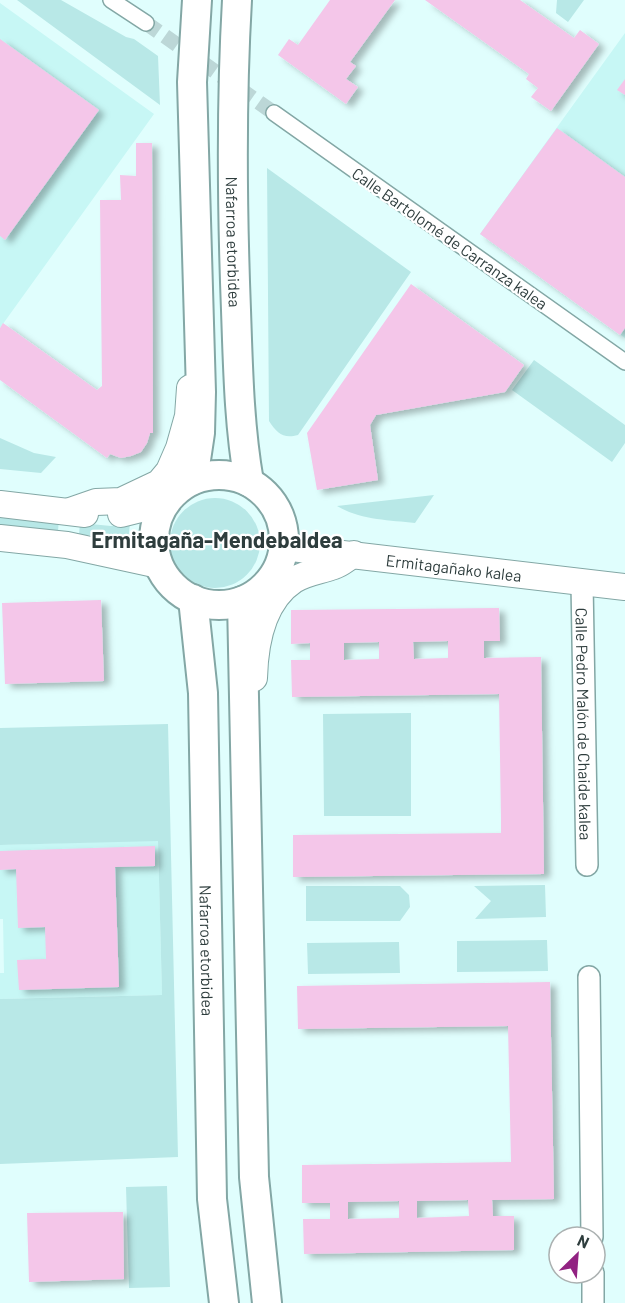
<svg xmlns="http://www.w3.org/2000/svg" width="625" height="1303" viewBox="0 0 625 1303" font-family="Barlow,sans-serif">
	<defs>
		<filter id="shadow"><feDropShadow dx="6" dy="4" stdDeviation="3" flood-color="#0004"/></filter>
	</defs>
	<rect width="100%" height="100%" fill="#e0fefd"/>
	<path fill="#c7f7f5" d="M 0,3 L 154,114 L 0,328 Z
		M 625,33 L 625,338 L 480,234 Z
		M 158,840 L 162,995 L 0,999 L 0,973 L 4,973 L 3,919 L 0,919 L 0,845 Z"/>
	<path fill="#b8e8e7" d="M 17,0 L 61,0 L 126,37 L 134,39 L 158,56 L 160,105 Z
		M 557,0 L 584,0 L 568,22 L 556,13 Z
		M 267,168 L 411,272 L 298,435 C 283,439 277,433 269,421 Z
		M 534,360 L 625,425 L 625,443 L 612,462 L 512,390 Z
		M 0,438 L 34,453 L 56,457 L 41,473 L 0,469 Z
		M 434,495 L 415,523 C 389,520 360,520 337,506 Z
		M170 543a45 45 0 1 1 90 0a45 45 0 1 1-90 0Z
		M 0,514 L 59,519 L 58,531 L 0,526 Z
		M 80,523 L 111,526 L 130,523 L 128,542 L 108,535 L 79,535 Z
		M 411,713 L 411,816 L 324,816 L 323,714 Z
		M 168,724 L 178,1157 L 0,1164 L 0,999 L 162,995 L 158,841 L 0,845 L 0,728 Z
		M 545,885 L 546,917 L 475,919 L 491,901 L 474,886 Z
		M 306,886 L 400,886 L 409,895 L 410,907 L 400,921 L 306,921 Z
		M 547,940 L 548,971 L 457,972 L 457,941 Z
		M 399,942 L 400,973 L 308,974 L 307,943 Z
		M 167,1186 L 170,1287 L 129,1288 L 126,1187 Z"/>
	<path fill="#f4c6e9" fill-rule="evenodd" filter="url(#shadow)" d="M 330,0 L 395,0 L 350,62 L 356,66 L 346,79 L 358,87 L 346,104 L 278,55 L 289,39 L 298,45 Z
		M 425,0 L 520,0 L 574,38 L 580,30 L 599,44 L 551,111 L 531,97 L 538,88 L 526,79 L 529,74 Z
		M 0,39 L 99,110 L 5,240 L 0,236 Z
		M 625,79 L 625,95 L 617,90 Z
		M 557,128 L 625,177 L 625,328 L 620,335 L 480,234 Z
		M 136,143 L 152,143 L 153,433 L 150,433 L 147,443 L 141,452 L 131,456 L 121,458 L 110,454 L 107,458 L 0,380 L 0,328 L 3,323 L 97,390 L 102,386 L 100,200 L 121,200 L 120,175 L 136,176 Z
		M 411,284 L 524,365 L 505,392 L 376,415 L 370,425 L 378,480 L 317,490 L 307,433 Z
		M 101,600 L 104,681 L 5,684 L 2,603 Z
		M 499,608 L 500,641 L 484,641 L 484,658 L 541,657 L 544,874 L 293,877 L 293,835 L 501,833 L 501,819 L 499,694 L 292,697 L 291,660 L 310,660 L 310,643 L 291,644 L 291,610 ZM 448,641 L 448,658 L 414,659 L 413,642 ZM 379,642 L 379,659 L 344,660 L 344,643 Z
		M 155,846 L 155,866 L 115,867 L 119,987 L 19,990 L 17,960 L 46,959 L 45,927 L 18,928 L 16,869 L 0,870 L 0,851 Z
		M 550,982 L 554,1199 L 492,1200 L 493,1216 L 514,1216 L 514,1250 L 304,1254 L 303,1219 L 330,1219 L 330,1203 L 302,1203 L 302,1165 L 511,1162 L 508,1026 L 298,1029 L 297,986 ZM 468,1200 L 469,1216 L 417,1218 L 417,1201 ZM 399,1201 L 399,1218 L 348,1219 L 348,1202 Z
		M 123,1212 L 124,1279 L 29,1282 L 27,1213 Z"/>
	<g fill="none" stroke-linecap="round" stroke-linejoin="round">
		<path stroke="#bcd7d7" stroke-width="15" stroke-dasharray="15 8" stroke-linecap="butt" d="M 146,23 L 274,113"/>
		<defs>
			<path id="pedestrian" d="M 111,0 L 146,23
				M 274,113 L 625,362"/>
			<g id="minor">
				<path id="s1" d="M 582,583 L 587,865"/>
				<path d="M 589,977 L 592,1237"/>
				<path d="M 593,1273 L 593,1303"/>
			</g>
			<g id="tertiary">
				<path d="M 0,504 L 85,514"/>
				<path d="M 70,511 L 96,502 L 121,501 L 159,483 L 169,471 L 179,448 L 188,416 L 190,388"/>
				<path d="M 121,514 L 165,503"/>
				<path d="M 0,538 L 67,545 L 159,565"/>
				<path id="s2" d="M 283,547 L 625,587"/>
				<path d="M 254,678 C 255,642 262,601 294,580 C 307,572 321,571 334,566 C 341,564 347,558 354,554"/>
			</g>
			<g id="secondary">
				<path id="s3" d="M 237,0 C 231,103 232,206 236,310 C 238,368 239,425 249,482"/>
				<circle cx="219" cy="540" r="65"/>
				<path d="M 193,480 L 200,433 L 201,392 L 192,82 L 197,0"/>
				<path id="s4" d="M 193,599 L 203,693 L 212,1199 L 224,1303"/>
				<path d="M 242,601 L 254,1177 L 267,1303"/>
			</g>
		</defs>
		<use href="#pedestrian" stroke="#83a7a5" stroke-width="18"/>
		<use href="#minor" stroke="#83a7a5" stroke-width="24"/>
		<use href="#tertiary" stroke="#83a7a5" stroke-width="28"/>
		<use href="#secondary" stroke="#83a7a5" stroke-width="32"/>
		<use href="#pedestrian" stroke="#fff" stroke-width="15"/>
		<use href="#minor" stroke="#fff" stroke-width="21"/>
		<use href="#tertiary" stroke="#fff" stroke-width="26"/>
		<use href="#secondary" stroke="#fff" stroke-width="28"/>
	</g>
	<g text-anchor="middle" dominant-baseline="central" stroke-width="4.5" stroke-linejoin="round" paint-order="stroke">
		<g font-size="16" fill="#2e3d3d" stroke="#fff">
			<text transform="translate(450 238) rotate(35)">Calle Bartolomé de Carranza kalea</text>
			<text stroke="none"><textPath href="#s3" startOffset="242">Nafarroa etorbidea</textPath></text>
			<text stroke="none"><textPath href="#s2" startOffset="172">Ermitagañako kalea</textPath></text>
			<text stroke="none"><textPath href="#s1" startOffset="141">Calle Pedro Malón de Chaide kalea</textPath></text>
			<text stroke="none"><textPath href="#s4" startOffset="352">Nafarroa etorbidea</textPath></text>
		</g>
		<g font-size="22" font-weight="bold" fill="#2e3d3d" stroke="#fff">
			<text x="217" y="539">Ermitagaña-Mendebaldea</text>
		</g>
	</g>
	<g transform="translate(577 1255) rotate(25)"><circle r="28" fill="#ffffff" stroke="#abb1b1" stroke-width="1.5"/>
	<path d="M0-4.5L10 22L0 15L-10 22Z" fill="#922282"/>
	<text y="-9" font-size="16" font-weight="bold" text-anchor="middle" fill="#2e3d3d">N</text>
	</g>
</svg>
